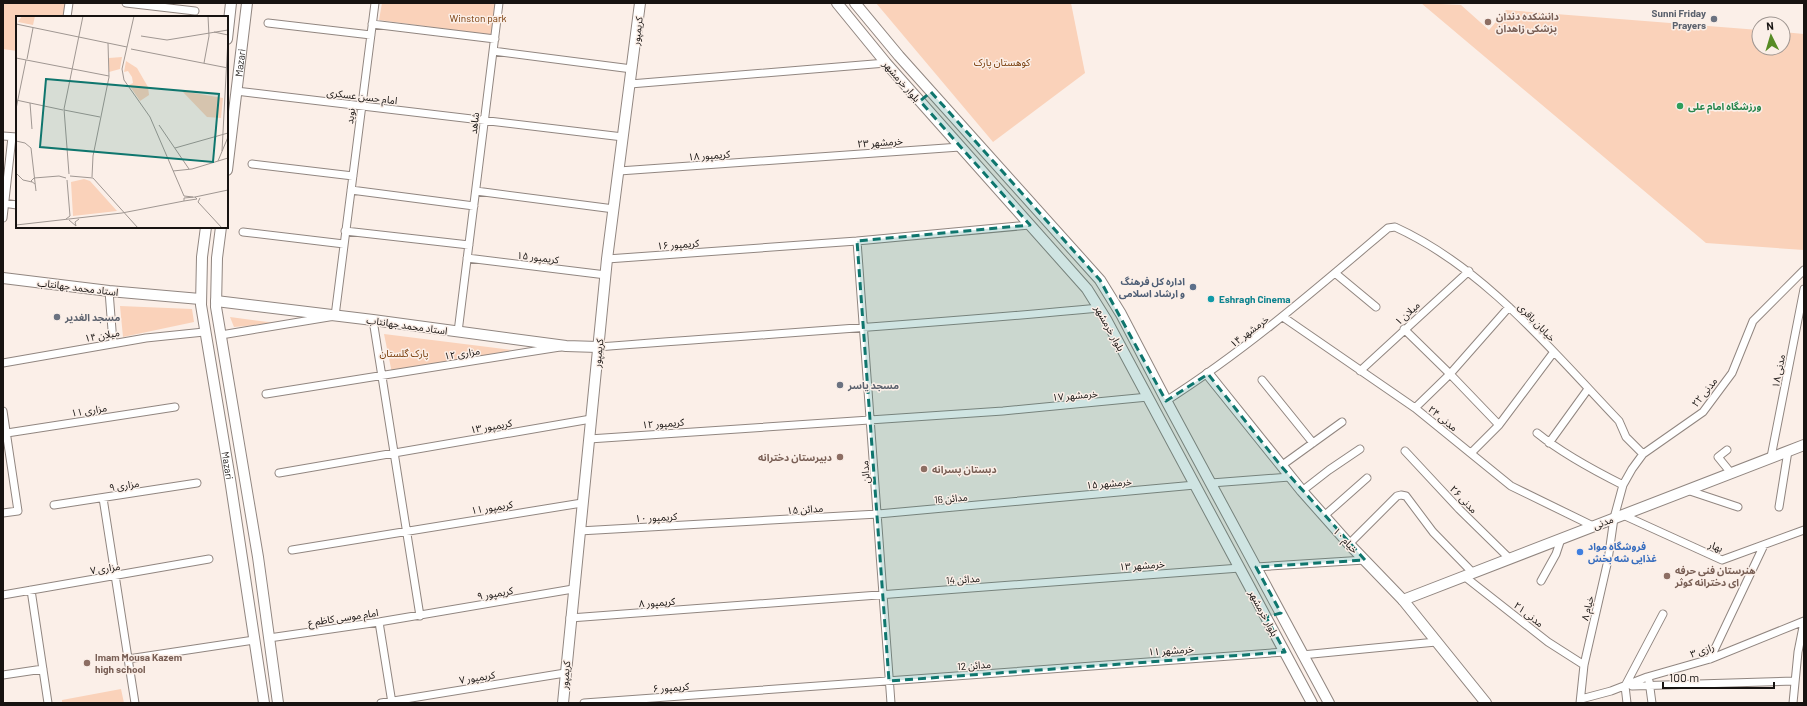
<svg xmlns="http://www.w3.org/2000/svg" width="1807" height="706" viewBox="0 0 1807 706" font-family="Barlow,'Noto Sans Arabic',sans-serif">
	<rect width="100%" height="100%" fill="#fbefe8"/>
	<path fill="#fad2ba" d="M 3,3 L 65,3 L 64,17 L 17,17 L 17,51 L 3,49 Z
		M 382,3 L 496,3 L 492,35 L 379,20 Z
		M 876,3 L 1071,3 L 1085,73 L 993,142 Z
		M 1421,3 L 1461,5 L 1489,30 L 1506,10 L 1759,30 L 1759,48 L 1783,48 L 1783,32 L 1804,34 L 1804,250 L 1706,243 Z
		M 120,306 L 192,309 L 194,322 L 123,337 Z
		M 230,317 L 276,323 L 234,327 Z
		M 384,334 L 512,350 L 392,373 Z
		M 121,689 L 124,703 L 62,703 L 62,700 Z"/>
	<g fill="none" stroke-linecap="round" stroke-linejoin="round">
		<defs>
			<path id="street" d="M 126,3 L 195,11
				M 67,17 L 69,3
				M 268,23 L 371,35
				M 372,24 L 495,39
				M 493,51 L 632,69
				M 630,84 L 886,63
				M 236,91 L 623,137
				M 3,136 L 17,137
				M 252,164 L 353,176
				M 619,171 L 960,147
				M 351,190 L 474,206
				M 476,191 L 614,209
				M 3,203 L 17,205
				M 3,218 L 12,137
				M 345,231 L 469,245
				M 243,232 L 344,244
				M 857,241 L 891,703
				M 467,258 L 606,275
				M 607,259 L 857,241 L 1030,225
				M 1335,273 L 1376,307
				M 109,291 L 113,343
				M 1283,317 L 1415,408 L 1511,486 L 1593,526
				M 373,320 L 420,616
				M 1404,329 L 1450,374 L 1499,425
				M 458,332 L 499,3
				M 221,335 L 335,316 L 375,3
				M 598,347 C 765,334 933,324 1099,308
				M 3,363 L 146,338 L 204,332
				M 1360,371 L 1469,271
				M 1262,380 L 1313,443
				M 266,394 L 560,347
				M 1166,401 C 1246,350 1316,289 1388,228 L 1395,227 C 1485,268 1552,351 1619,421 L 1626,437 L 1643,454
				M 1415,408 L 1450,374 L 1509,307
				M 3,411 L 18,511 L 3,513
				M 7,433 L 175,407
				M 1537,433 C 1563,454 1593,470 1623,485
				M 589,439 L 1003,411 L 1148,397
				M 1549,443 L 1588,389
				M 1727,450 L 1718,457 L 1731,473
				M 1405,451 L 1459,509 L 1510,559
				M 1471,453 L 1499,425 L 1553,353
				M 1771,457 L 1804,289
				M 1281,466 L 1342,422
				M 279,473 L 591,419
				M 1211,483 L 1290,477
				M 1687,490 L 1738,507
				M 1302,491 L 1329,470 L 1360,449
				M 103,498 L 135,703
				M 54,505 L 197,483
				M 1779,507 L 1788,451
				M 1623,515 L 1722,560 L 1804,530
				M 1324,516 L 1367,478
				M 579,531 L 878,514 L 1195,485
				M 1349,544 L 1397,496 L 1401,495 L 1406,496 L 1433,532 L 1473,573
				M 292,550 L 582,503
				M 1256,567 L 1365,560
				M 1464,576 L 1548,642 L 1584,665
				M 1541,581 L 1556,554 L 1561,539
				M 31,590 L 48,703
				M 3,595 L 209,559
				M 570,618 L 1240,568
				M 379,622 L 392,703
				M 269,638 L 379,622 L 573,589
				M 1302,655 L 1436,642
				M 128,659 L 254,640
				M 1710,659 L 1764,545
				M 3,675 L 43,669
				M 1649,681 L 1652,703
				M 1625,686 L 1663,614
				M 1625,686 L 1627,703
				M 1632,686 L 1794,681
				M 1581,699 L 1611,691 L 1647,677 L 1710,659 L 1804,621
				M 381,703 L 565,673
				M 584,703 L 1285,652
				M 1580,703 L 1584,665 L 1608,560 L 1614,518 L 1623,485 L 1632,469 L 1643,454 L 1703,412 L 1732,373 L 1753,321 L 1804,270
				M 1793,703 L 1798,652 L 1804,622"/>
			<g id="secondary">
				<path d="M 837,3 L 886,63 L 1087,289 L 1107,321 L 1312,703"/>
				<path d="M 855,3 L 899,56 L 1100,280 L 1121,314 L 1168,404 L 1329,703"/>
				<path d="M 227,39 L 231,3"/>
				<path id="s1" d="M 227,170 L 247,3"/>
				<path id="s2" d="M 206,227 L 202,257 L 201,305 L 230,479 L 264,703"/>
				<path d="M 221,227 L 217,258 L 216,307 L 258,557 L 278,703"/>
				<path d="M 3,278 L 109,291 L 200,299"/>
				<path d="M 216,301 L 373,320 L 566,346 L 598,347"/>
				<path d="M 1208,374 L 1302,491 L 1349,544 L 1403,600 L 1486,703"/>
				<path d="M 1403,600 L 1804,445"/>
				<path d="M 563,703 L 607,259 L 640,3"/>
			</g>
		</defs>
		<use href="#street" stroke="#918680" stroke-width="9"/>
		<use href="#secondary" stroke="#918680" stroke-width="12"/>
		<use href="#street" stroke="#fff" stroke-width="7"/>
		<use href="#secondary" stroke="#fff" stroke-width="10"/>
	</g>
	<path fill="#0f766e" fill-opacity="0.2" stroke="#0f766e" stroke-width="3" stroke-dasharray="8 5" stroke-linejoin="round" d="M 931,92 L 1100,280 L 1166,401 L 1208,374 L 1281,466 L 1365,560 L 1256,567 L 1281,613 L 1266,617 L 1285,652 L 889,681 L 857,241 L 1030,225 L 920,101 Z"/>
	<g fill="#6b7280" stroke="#fbefe8" stroke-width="1.5">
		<circle cx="1714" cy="19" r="4"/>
		<circle cx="57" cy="317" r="4"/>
		<circle cx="840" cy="385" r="4"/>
	</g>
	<g fill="#8d6e63" stroke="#fbefe8" stroke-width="1.5">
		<circle cx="1488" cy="22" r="4"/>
		<circle cx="840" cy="457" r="4"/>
		<circle cx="924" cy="469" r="4"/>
		<circle cx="1667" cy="576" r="4"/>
		<circle cx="87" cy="663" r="4"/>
	</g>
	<circle fill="#2e9e5b" stroke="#fbefe8" stroke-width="1.5" cx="1680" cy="106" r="4"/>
	<circle fill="#5c6f8a" stroke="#fbefe8" stroke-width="1.5" cx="1193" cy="287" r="4"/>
	<circle fill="#0f9aa8" stroke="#fbefe8" stroke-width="1.5" cx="1211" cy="299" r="4"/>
	<circle fill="#3f7fe0" stroke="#fbefe8" stroke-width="1.5" cx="1580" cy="552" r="4"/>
	<g text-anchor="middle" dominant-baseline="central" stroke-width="3" stroke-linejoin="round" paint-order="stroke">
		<g font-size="10" font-weight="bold" fill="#5b616d" stroke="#fbefe8" text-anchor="start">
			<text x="1706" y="13" text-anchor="end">Sunni Friday<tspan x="1706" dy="12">Prayers</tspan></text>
			<text x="65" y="317">مسجد الغدیر</text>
			<text x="848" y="385">مسجد یاسر</text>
		</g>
		<g font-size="10" font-weight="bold" fill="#785e54" stroke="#fbefe8" text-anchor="start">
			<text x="1496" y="16">دانشکده دندان<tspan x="1496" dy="12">پزشکی زاهدان</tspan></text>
			<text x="832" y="457" text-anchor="end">دبیرستان دخترانه</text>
			<text x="932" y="469">دبستان پسرانه</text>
			<text x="1675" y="570">هنرستان فنی حرفه<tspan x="1675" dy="12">ای دخترانه کوثر</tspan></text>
			<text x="95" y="657">Imam Mousa Kazem<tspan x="95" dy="12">high school</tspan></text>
		</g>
		<g font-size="10" fill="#753805" stroke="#fbefe8">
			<text x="478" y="18">Winston park</text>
			<text x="1002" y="62">کوهستان پارک</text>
			<text x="404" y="353">پارک گلستان</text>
		</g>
		<g font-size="10" fill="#171311" stroke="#fbefe8">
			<text transform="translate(637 31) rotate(-83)">کریمپور</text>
			<text stroke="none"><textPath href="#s1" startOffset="108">Mazari</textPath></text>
			<text transform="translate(902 81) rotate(49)">بلوار خرمشهر</text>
			<text transform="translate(362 96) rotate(7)">امام حسن عسکری</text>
			<text transform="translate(350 116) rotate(-83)">نوید</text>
			<text transform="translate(474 123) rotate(-83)">شاهد</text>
			<text transform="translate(880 142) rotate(-4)">خرمشهر ۲۳</text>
			<text transform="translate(709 155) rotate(-4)">کریمپور ۱۸</text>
			<text transform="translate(678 244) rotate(-4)">کریمپور ۱۶</text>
			<text transform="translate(538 257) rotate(7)">کریمپور ۱۵</text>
			<text transform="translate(78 287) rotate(7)">استاد محمد جهانتاب</text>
			<text transform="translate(1407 313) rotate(-42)">میلان ۱</text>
			<text transform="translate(1537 322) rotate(46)">خیابان باقری</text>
			<text transform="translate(407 325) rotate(8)">استاد محمد جهانتاب</text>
			<text transform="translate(1110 328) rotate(61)">بلوار خرمشهر</text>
			<text transform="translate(1249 331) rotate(-37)">خرمشهر ۱۴</text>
			<text transform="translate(102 335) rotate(-10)">میلان ۱۴</text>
			<text transform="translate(462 353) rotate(-9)">مزاری ۱۲</text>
			<text transform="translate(598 353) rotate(-84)">کریمپور</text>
			<text transform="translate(1778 371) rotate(-79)">مدنی ۱۸</text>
			<text transform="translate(1704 392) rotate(-51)">مدنی ۲۲</text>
			<text transform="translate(1075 395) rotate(-5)">خرمشهر ۱۷</text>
			<text transform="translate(89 410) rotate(-9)">مزاری ۱۱</text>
			<text transform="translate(1443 418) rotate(39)">مدنی ۲۴</text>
			<text transform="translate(663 423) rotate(-4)">کریمپور ۱۲</text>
			<text transform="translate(491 426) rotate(-10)">کریمپور ۱۳</text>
			<text stroke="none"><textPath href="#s2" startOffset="241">Mazari</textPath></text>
			<text transform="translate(865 472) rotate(-94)">مدائن</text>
			<text transform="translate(1109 483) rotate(-5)">خرمشهر ۱۵</text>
			<text transform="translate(124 485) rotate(-9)">مزاری ۹</text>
			<text transform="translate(951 498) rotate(-5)">مدائن 16</text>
			<text transform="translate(1464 499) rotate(46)">مدنی ۲۶</text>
			<text transform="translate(492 507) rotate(-9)">کریمپور ۱۱</text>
			<text transform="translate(805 509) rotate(-4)">مدائن ۱۵</text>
			<text transform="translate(656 517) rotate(-3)">کریمپور ۱۰</text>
			<text transform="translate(1603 522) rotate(-21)">مدنی</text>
			<text transform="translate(1346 540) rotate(47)">خیام ۱۰</text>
			<text transform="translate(1716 546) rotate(21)">بهار</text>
			<text transform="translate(1142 565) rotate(-4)">خرمشهر ۱۳</text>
			<text transform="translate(105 568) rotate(-9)">مزاری ۷</text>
			<text transform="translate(963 579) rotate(-4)">مدائن 14</text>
			<text transform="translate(495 593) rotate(-10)">کریمپور ۹</text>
			<text transform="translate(657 602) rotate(-4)">کریمپور ۸</text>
			<text transform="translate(1587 608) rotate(-77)">خیام ۸</text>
			<text transform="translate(1264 613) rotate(62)">بلوار خرمشهر</text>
			<text transform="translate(1529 614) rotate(38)">مدنی ۲۱</text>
			<text transform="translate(343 617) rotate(-8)">امام موسی کاظم ع</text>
			<text transform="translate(1171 650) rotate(-4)">خرمشهر ۱۱</text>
			<text transform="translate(1702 650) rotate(-18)">رازی ۳</text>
			<text transform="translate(974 665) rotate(-4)">مدائن 12</text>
			<text transform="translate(565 675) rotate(-85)">کریمپور</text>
			<text transform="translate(477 677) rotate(-9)">کریمپور ۷</text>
			<text transform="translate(671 687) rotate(-4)">کریمپور ۶</text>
		</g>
		<g font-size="10" font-weight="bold" fill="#27864d" stroke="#fbefe8" text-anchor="start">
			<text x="1688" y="106">ورزشگاه امام علی</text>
		</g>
		<g font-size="10" font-weight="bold" fill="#4e5e75" stroke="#fbefe8" text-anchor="end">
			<text x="1185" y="281">اداره کل فرهنگ<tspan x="1185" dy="12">و ارشاد اسلامی</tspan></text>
		</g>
		<g font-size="10" font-weight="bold" fill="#0d838f" stroke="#fbefe8" text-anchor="start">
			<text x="1219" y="299">Eshragh Cinema</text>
		</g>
		<g font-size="10" font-weight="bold" fill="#366cbe" stroke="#fbefe8" text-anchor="start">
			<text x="1588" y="546">فروشگاه مواد<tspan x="1588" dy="12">غذایی شه بخش</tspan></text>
		</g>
	</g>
	<g transform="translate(16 16)">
		<rect width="212" height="212" fill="#fbefe8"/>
		<path d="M 6,0 L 19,0 L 17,9 L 2,6 ZM 106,41 L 104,53 L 93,56 L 93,42 ZM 110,45 L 121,52 L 132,71 L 133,79 L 124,85 L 113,69 L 117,67 L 116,61 L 112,55 L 108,56 ZM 166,75 L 207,82 L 205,102 L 191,101 ZM 68,163 L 74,165 L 101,195 L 57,200 L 55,166 Z" fill="#fad2ba"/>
		<path fill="none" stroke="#a09792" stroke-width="1" d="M 118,0 L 106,53 L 108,64 L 134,101 L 168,180 L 177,181M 0,8 L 111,31M 198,16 L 212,19M 125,20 L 151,24 L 212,14M 115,33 L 212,52M 0,42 L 93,60M 11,43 L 17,12M 188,47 L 193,20 L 192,0M 0,84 L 47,94M 14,87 L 16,113M 0,93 L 10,44M 48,94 L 84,101M 143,109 L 173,153M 0,125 L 9,127 L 15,132 L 20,175M 159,132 L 212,117M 206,135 L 212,22M 202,145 L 212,121M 157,155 L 176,153 L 212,142M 0,157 L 7,164 L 16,166M 53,158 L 48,93 L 67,0M 54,160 L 77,162 L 122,212M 76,161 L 77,140 L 93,61 L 92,27M 19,168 L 15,165 L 18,162 L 43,160 L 50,162M 179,181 L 212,174M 168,182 L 179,181 L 181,183 L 168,185 ZM 184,182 L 182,186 L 206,212M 50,203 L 54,200 L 51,164M 53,204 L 60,210 L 59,206 L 63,203M 0,209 L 106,197 L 168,185"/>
		<path fill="#0f766e" fill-opacity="0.15" stroke="#0f766e" stroke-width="2" d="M 30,63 L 203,78 L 197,146 L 24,131 Z"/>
		<rect width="212" height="212" fill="none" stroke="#171311" stroke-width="2"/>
	</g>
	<rect width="1807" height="706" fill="none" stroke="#171311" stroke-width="8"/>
	<g transform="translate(1771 36) rotate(355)"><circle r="19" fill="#fbefe8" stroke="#a09792"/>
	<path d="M0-3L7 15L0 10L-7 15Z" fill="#578b24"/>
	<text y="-6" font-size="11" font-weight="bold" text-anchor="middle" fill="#171311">N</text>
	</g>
	<path d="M1663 682v6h111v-6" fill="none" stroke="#171311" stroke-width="2"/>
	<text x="1669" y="682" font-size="12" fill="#171311" stroke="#fbefe8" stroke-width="3" paint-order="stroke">100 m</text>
</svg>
